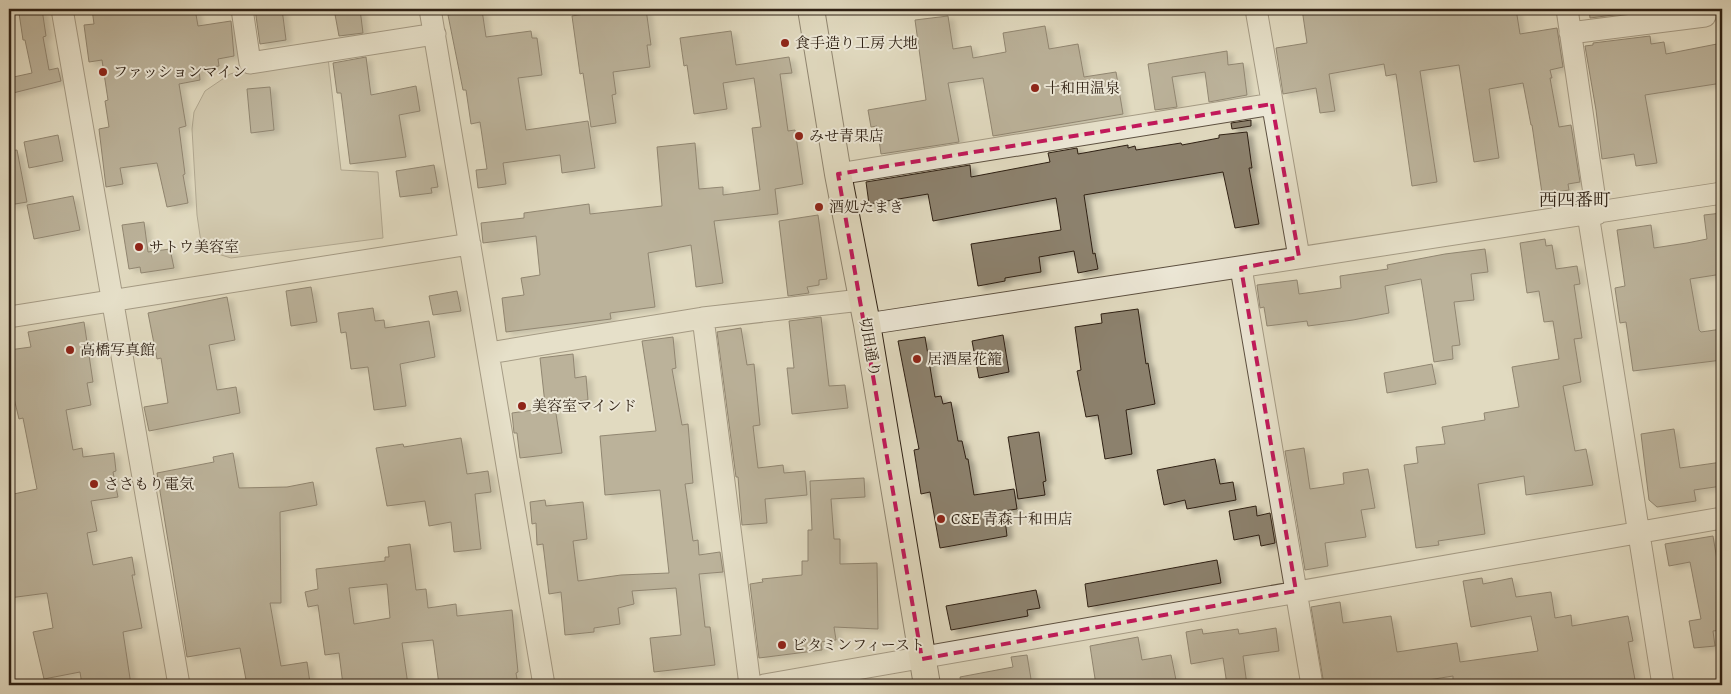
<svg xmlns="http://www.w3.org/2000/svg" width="1731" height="694" viewBox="0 0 1731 694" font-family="Alegreya,'Noto Serif JP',serif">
	<defs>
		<filter id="shadow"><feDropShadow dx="5.5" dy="3" stdDeviation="2.5" flood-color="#0004"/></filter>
	</defs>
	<rect width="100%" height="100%" fill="#e1dac0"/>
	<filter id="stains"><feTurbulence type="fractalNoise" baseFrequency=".004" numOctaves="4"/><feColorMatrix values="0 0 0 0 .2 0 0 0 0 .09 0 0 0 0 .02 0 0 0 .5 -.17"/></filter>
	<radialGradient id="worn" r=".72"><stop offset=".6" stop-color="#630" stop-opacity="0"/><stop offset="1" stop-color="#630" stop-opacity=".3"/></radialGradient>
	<path fill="#c3bba3" stroke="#796e5c" d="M 328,58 L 341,170 L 378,172 L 383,238 L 231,258 L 202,249 L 197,215 L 192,129 L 194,112 L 205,91 L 230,74 L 259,66 Z"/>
	<path fill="#8c816d" stroke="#2f2114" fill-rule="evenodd" filter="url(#shadow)" d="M 42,9 L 46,36 L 43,37 L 49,70 L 58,68 L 61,81 L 9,94 L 9,78 L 32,73 L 25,40 L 23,40 L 19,13 Z
		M 92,9 L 195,9 L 198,26 L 231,21 L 234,56 L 218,59 L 219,66 L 199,69 L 200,80 L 179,84 L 186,126 L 179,128 L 185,174 L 183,175 L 188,203 L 167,207 L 157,163 L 120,168 L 123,184 L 106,187 L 99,129 L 109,127 L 105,101 L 108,100 L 102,60 L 89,62 L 84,25 L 94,24 Z
		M 255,9 L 282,9 L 286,40 L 260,44 Z
		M 334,9 L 360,9 L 363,33 L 339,36 Z
		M 615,9 L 646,9 L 651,45 L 647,45 L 650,67 L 613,72 L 616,94 L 612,95 L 616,123 L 591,127 L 583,73 L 580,74 L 572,16 Z
		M 1302,9 L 1516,9 L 1520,34 L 1557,28 L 1563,67 L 1550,70 L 1552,78 L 1550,78 L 1559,127 L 1571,125 L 1580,182 L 1568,184 L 1569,190 L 1557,192 L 1558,197 L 1543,200 L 1532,125 L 1531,125 L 1523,83 L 1489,89 L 1499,158 L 1474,162 L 1459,65 L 1420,71 L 1437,182 L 1412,186 L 1396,74 L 1386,76 L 1384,64 L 1329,74 L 1335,111 L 1320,113 L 1316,88 L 1283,94 L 1276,48 L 1307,43 Z
		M 1589,9 L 1636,9 L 1636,12 L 1590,18 Z
		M 482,10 L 486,37 L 531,31 L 532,38 L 537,38 L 542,75 L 518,78 L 526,130 L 588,121 L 595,168 L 562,173 L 560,155 L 503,163 L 506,184 L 478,188 L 476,170 L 487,169 L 480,122 L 471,124 L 466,90 L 463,90 L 448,15 Z
		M 948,16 L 953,49 L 971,46 L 973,58 L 1006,52 L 1003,33 L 1045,26 L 1049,49 L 1078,44 L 1084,77 L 1116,72 L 1123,114 L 993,136 L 983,78 L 948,83 L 959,142 L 881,154 L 877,126 L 871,127 L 868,110 L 926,100 L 915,20 Z
		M 731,31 L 736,65 L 789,57 L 792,73 L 780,74 L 788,131 L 795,130 L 803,184 L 775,189 L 778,214 L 714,221 L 723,283 L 696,287 L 691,245 L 648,253 L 655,307 L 610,313 L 611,319 L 506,332 L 502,298 L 524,295 L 521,278 L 540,275 L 536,236 L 483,243 L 481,223 L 524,218 L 524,213 L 589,204 L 590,214 L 662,206 L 657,147 L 695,143 L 699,189 L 723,187 L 723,195 L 760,190 L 752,128 L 761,127 L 754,78 L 723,83 L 727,109 L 694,114 L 687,65 L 684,66 L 680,38 Z
		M 1650,36 L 1651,44 L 1664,42 L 1666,54 L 1722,43 L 1722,83 L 1645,95 L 1657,163 L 1636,166 L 1634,154 L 1602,159 L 1596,110 L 1585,46 L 1593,45 L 1593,43 Z
		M 1227,51 L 1228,65 L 1243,63 L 1247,95 L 1209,102 L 1205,72 L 1172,77 L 1177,107 L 1155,110 L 1148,64 Z
		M 366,57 L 371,95 L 416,86 L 420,111 L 399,115 L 406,157 L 350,164 L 341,93 L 337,93 L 333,63 Z
		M 270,87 L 274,130 L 251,133 L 247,89 Z
		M 1251,120 L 1251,126 L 1232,129 L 1231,123 Z
		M 1247,132 L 1252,168 L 1249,168 L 1259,224 L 1235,228 L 1223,172 L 1084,195 L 1093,254 L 1095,253 L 1098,269 L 1078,273 L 1074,251 L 1039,257 L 1041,272 L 1005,278 L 1005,281 L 978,286 L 971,244 L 1061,230 L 1056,198 L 933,221 L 928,194 L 869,204 L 866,182 L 970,165 L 971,177 L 1050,162 L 1048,153 L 1077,148 L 1078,154 L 1128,145 L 1128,148 L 1135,146 L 1136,150 L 1181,143 L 1182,145 L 1219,138 L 1219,135 Z
		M 58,135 L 63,161 L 29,168 L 24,142 Z
		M 17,150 L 27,202 L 9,205 L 9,151 Z
		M 434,165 L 438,187 L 431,188 L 432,193 L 400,197 L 396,171 Z
		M 73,196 L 80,230 L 34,239 L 27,205 Z
		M 1722,213 L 1722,274 L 1690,279 L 1699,330 L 1701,332 L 1722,329 L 1722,360 L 1633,371 L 1626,322 L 1620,323 L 1615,288 L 1625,286 L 1617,230 L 1651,225 L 1654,248 L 1687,243 L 1707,239 L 1704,215 Z
		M 818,215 L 827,279 L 819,280 L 819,285 L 807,287 L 809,293 L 788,296 L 779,221 Z
		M 144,222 L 148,252 L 170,249 L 174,268 L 141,273 L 140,267 L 129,269 L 122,225 Z
		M 1545,239 L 1546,246 L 1552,245 L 1556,269 L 1577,266 L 1580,284 L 1574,285 L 1582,338 L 1574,339 L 1581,382 L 1563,386 L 1575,451 L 1586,449 L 1593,485 L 1526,495 L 1524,476 L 1478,484 L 1485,534 L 1438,541 L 1439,545 L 1416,548 L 1404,465 L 1418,463 L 1416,447 L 1445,444 L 1442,427 L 1485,420 L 1484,413 L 1519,407 L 1512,367 L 1559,359 L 1553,321 L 1544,322 L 1539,291 L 1527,293 L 1520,243 Z
		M 1485,249 L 1488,272 L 1471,274 L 1474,300 L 1454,302 L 1460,345 L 1452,346 L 1453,359 L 1434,362 L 1421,279 L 1385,286 L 1389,313 L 1353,320 L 1308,326 L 1307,321 L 1267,326 L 1264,307 L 1260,308 L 1257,285 L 1297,280 L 1299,294 L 1341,288 L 1340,276 L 1388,269 L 1387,265 L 1445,254 Z
		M 311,287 L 317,322 L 291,326 L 286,291 Z
		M 457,291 L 461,311 L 433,315 L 429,296 Z
		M 227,297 L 235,340 L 209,345 L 217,390 L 236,387 L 240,413 L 149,431 L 144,407 L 168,403 L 161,358 L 157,359 L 148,313 Z
		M 373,308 L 375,321 L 384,320 L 385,328 L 429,321 L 435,357 L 400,364 L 406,406 L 374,410 L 368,367 L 351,369 L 346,332 L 341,333 L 338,313 Z
		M 1138,309 L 1146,364 L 1148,363 L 1155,404 L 1126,410 L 1132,454 L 1105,459 L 1098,415 L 1086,417 L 1077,371 L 1081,370 L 1075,327 L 1102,323 L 1101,314 Z
		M 821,317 L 829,386 L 845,385 L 848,408 L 792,414 L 787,368 L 794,368 L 789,321 Z
		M 84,322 L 93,382 L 87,383 L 91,405 L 66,410 L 73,450 L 82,448 L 83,457 L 114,453 L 116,471 L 113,472 L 118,497 L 91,501 L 97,531 L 87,533 L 93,565 L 132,557 L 135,575 L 132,575 L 142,628 L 123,632 L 131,685 L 82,685 L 80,672 L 44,679 L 33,632 L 53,628 L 47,593 L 9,598 L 9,495 L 37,489 L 23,418 L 19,419 L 10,382 L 9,350 L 31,347 L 28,332 Z
		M 741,328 L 747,365 L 754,364 L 760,425 L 753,426 L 758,468 L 783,465 L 784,473 L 805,471 L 807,495 L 765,499 L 767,523 L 742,525 L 738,477 L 736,477 L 717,332 Z
		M 1003,335 L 1009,372 L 979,378 L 972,341 Z
		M 673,337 L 676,368 L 672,369 L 682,425 L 688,424 L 693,483 L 685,484 L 693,541 L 698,540 L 699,555 L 720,552 L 723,572 L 699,574 L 705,627 L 710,627 L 715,665 L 654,672 L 650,638 L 681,635 L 676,588 L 632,591 L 634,604 L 618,608 L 620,624 L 594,628 L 594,632 L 565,635 L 561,592 L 549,594 L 543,544 L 537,545 L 536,523 L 532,524 L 530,502 L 545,500 L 546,506 L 583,502 L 587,539 L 573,541 L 578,581 L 621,575 L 669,573 L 660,490 L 605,495 L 600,436 L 656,431 L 642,341 Z
		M 925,337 L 935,397 L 941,396 L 943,404 L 951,402 L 958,441 L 962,441 L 966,459 L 968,459 L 974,495 L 1014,489 L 1017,509 L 1004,511 L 1007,536 L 940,548 L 930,492 L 921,494 L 914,450 L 919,449 L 898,341 Z
		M 573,354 L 575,378 L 586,376 L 588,400 L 545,404 L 540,358 Z
		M 1432,364 L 1436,384 L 1387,393 L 1384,373 Z
		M 555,407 L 562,453 L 520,458 L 517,433 L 514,433 L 512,413 Z
		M 1674,429 L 1680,468 L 1722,462 L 1722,486 L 1694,490 L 1696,501 L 1657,507 L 1649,500 L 1641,434 Z
		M 1039,432 L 1046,481 L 1043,482 L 1045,495 L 1018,499 L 1008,437 Z
		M 461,438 L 467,474 L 488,471 L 491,492 L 475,494 L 481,549 L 454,552 L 451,522 L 429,526 L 425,501 L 387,506 L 376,448 L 403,444 L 404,447 Z
		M 1304,448 L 1310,489 L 1344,484 L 1343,473 L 1368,469 L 1375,508 L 1361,510 L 1366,537 L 1325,543 L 1328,566 L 1305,570 L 1285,451 Z
		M 233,453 L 239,488 L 287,487 L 313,482 L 317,505 L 280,512 L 281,603 L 270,603 L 281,666 L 307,662 L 310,683 L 247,685 L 240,648 L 187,657 L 157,473 L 214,462 L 213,457 Z
		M 1215,459 L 1220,484 L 1233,482 L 1236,500 L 1187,509 L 1185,500 L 1164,505 L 1157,470 Z
		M 864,478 L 865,497 L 831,499 L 834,539 L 840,539 L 840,564 L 877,563 L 878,629 L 834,627 L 836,640 L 821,642 L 822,650 L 759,658 L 750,584 L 763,582 L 762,579 L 802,575 L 802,561 L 808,561 L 808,530 L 812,530 L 810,481 Z
		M 1256,506 L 1257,516 L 1270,513 L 1275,543 L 1261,546 L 1259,535 L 1234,540 L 1229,511 Z
		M 1713,536 L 1722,590 L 1722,630 L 1713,631 L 1715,646 L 1694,648 L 1689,621 L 1701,619 L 1690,562 L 1669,566 L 1665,544 Z
		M 410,544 L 416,590 L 426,589 L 428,608 L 456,604 L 457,616 L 512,610 L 518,672 L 516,673 L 518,685 L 439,685 L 433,640 L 402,643 L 408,685 L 343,685 L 339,653 L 325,655 L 318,605 L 308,607 L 305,592 L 318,589 L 316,569 L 385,561 L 385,557 L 389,557 L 388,547 ZM 387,584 L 390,618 L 354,624 L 349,588 Z
		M 1217,560 L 1221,583 L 1088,607 L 1085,584 Z
		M 1482,578 L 1483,584 L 1512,578 L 1516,597 L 1551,592 L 1555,618 L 1571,615 L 1572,626 L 1628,616 L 1633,641 L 1628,642 L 1636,685 L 1453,685 L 1453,676 L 1397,685 L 1324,685 L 1311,607 L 1340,602 L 1343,623 L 1391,616 L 1397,652 L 1457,643 L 1460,662 L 1538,651 L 1531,616 L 1471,627 L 1463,581 Z
		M 1036,590 L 1040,608 L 1027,610 L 1028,616 L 951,630 L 946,606 Z
		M 1276,628 L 1279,651 L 1243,656 L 1247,685 L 1227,685 L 1223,658 L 1191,664 L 1186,632 L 1202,629 L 1203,634 L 1238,629 L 1239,634 Z
		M 1138,637 L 1142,660 L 1171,655 L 1177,685 L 1096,685 L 1090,646 Z
		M 1027,655 L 1032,685 L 961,685 L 960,677 L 1013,667 L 1011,657 Z"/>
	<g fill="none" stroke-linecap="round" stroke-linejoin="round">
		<defs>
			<path id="minor" d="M 62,9 L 179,685
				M 242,9 L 250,63 L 435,34
				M 430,9 L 544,685
				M 1256,9 L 1299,257
				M 1567,9 L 1597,214
				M 1570,33 L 1705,16
				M 838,174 L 1272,104
				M 1588,214 L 1663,685
				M 1241,268 L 1312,685
				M 9,317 L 470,244
				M 703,318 L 750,685
				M 867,324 L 1722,193
				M 489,353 L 703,318 L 861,300
				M 764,685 L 1722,518"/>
			<path id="major" d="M 811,9 L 838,174 L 867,324 L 927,685"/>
		</defs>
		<use href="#minor" stroke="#5c4f3f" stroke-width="23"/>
		<use href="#major" stroke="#2f2114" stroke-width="28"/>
		<use href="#minor" stroke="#ece7d6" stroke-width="21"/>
		<use href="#major" stroke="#e1dac0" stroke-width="26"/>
	</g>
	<path d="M0 0H1731V694H0ZM 1272,104 L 1299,257 L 1241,268 L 1296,591 L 922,659 L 838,174 Z" fill="#e1dac0" fill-opacity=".55" fill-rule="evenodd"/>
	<path fill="none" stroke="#c2185b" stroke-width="4" stroke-dasharray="10 6" stroke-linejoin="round" d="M 1272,104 L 1299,257 L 1241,268 L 1296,591 L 922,659 L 838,174 Z"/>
	<g fill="#8f2418" stroke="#ece7d6" stroke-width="2">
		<circle cx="785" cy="43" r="5"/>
		<circle cx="103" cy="72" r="5"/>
		<circle cx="1035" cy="88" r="5"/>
		<circle cx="799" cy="136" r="5"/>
		<circle cx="819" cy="207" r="5"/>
		<circle cx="139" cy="247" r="5"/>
		<circle cx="70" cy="350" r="5"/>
		<circle cx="917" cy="359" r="5"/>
		<circle cx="522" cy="406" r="5"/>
		<circle cx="94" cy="484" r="5"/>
		<circle cx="941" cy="519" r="5"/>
		<circle cx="782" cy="645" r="5"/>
	</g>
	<g text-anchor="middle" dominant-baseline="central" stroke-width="4" stroke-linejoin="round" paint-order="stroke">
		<g font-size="15" fill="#2f2114" stroke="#ece7d6" text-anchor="start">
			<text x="795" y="43">食手造り工房 大地</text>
			<text x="113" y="72">ファッションマイン</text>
			<text x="1045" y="88">十和田温泉</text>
			<text x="809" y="136">みせ青果店</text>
			<text x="829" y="207">酒処たまき</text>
			<text x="149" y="247">サトウ美容室</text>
			<text x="80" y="350">高橋写真館</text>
			<text x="927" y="359">居酒屋花籠</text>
			<text x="532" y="406">美容室マインド</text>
			<text x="104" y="484">ささもり電気</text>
			<text x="951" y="519">C&amp;E 青森十和田店</text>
			<text x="792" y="645">ビタミンフィースト</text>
		</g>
		<g font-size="15" fill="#2f2114" stroke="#ece7d6">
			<text transform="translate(870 347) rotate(80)">切田通り</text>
		</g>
		<g font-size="18" fill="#2f2114" stroke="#ece7d6">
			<text x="1575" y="200">西四番町</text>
		</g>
	</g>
	<rect width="1731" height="694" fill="none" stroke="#e1dac0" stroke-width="30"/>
	<rect x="10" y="10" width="1711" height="674" fill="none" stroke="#2f2114" stroke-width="2.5"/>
	<rect x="15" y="15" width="1701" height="664" fill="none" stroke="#2f2114"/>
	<rect width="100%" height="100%" filter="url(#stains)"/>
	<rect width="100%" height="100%" fill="url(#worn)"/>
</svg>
